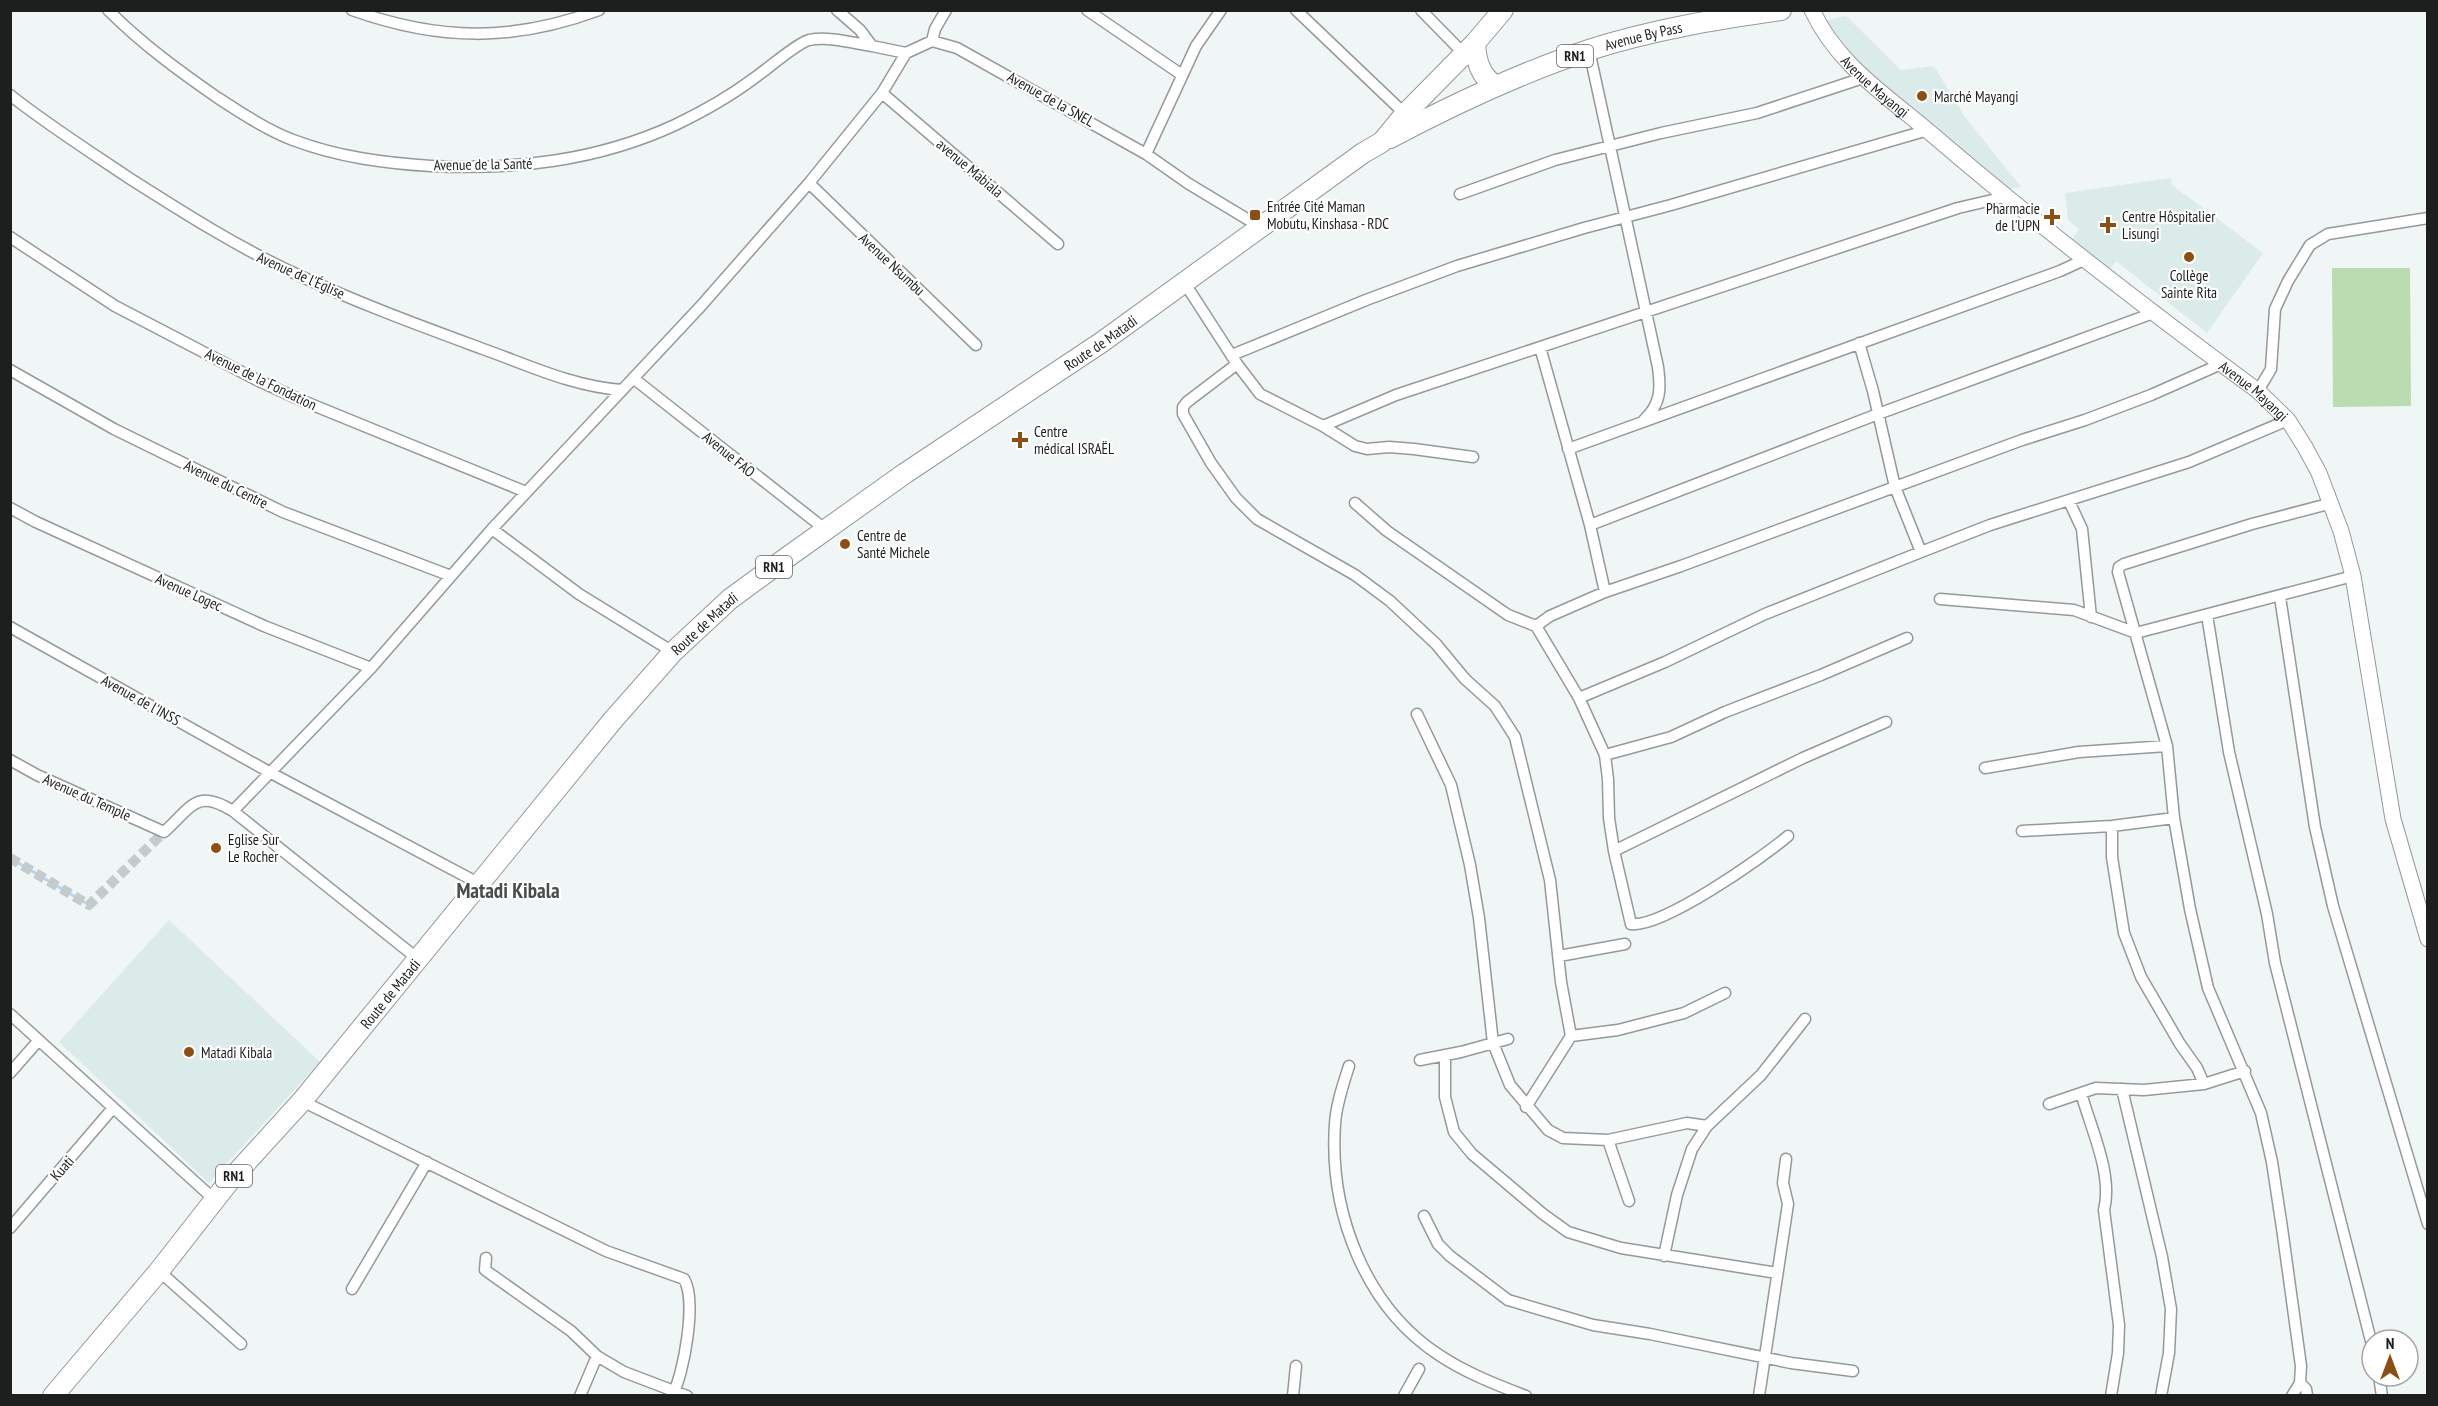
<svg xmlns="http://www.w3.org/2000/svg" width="2438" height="1406" viewBox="0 0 2438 1406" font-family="'PT Sans Narrow',sans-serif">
	<rect width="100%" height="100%" fill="#eff6f5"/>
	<path fill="#dbebea" d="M 1846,16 L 1901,70 L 1934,66 L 1965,117 L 2021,187 L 2004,189 L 1866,75 L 1823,21 Z
		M 2171,178 L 2172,185 L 2263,253 L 2207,333 L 2116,261 L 2110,270 L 2072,239 L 2079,229 L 2068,220 L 2065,193 Z
		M 169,920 L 320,1062 L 209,1183 L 59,1042 Z"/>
	<path fill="#bbdbb0" d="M 2332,268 L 2410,268 L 2411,406 L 2333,407 Z"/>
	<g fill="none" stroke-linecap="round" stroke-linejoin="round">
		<path stroke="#b2d7f5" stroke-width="3" d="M 10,858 L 89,905"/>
		<path stroke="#c5cbca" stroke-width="10" stroke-dasharray="10 5" stroke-linecap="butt" d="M 10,858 L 89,905 L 164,832"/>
		<defs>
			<path id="street" d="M 108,10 C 142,44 179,71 218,98 C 241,113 267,130 293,140 C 338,157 384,163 431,166 C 515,170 597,161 675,125 C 702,112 729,97 753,79 C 765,71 797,43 809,40 C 829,36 853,43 872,46
				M 352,10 C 439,41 513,42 599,10
				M 837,10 L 860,30 L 872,46 L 906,53 L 932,41 L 957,48 L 1146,154 L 1189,184 L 1262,228
				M 1087,10 L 1182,75
				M 1296,10 L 1405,114
				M 1421,10 L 1464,54
				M 932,41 L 935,29 L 946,10
				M 1589,50 L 1658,367 C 1661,389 1661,404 1644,420
				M 882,93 L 1058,244
				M 10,95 C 48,125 89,151 129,178 C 184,213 239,248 298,275 C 358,303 421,326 483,349 C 528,365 574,387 622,390
				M 1146,154 L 1196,46 L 1221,10
				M 809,183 L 976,345
				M 1460,194 L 1555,160 L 1661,133 L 1757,113 L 1863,78
				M 10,237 L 115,306 L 257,380 L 303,401 L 526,492
				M 1184,282 L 1237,364 L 1260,394 L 1323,426 L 1355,446 L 1367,449 L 1389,447 L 1414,449 L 1473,457
				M 1859,343 L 1873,391 L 1895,487 L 1921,552
				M 1540,347 L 1590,525 L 1605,592
				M 1232,355 L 1366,300 L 1457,266 L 1584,228 L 1671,205 L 1928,130
				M 1237,364 L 1187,402 L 1183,407 L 1183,414 L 1211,463 L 1236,498 L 1257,519 L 1355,575 L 1390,601 L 1436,644 L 1465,679 L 1495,706 L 1515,737 L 1550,880 L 1561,982 L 1571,1036 L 1618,1030 L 1684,1013 L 1725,993
				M 10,370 L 114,429 L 283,512 L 451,576
				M 633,378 L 826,530
				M 2258,391 L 2271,369 L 2275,309 L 2288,281 L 2310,245 L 2328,234 L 2428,218
				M 1323,426 L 1396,395 L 1958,208 L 2005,197
				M 1568,449 L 2060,271 L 2086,259
				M 2069,501 L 2082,529 L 2091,617
				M 1355,503 L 1387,531 L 1508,615 L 1536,626 L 1579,698 L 1605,755 L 1608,779 L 1609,818 L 1614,851 L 1631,924 C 1662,928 1762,858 1788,836
				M 10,508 L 36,522 L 264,626 L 371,668
				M 1590,525 L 1878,414 L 2156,312
				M 492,529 L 579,594 L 673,652
				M 2280,597 L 2315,827 L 2333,906 L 2428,1224
				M 1940,599 L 2074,610 L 2136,633 L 2353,576
				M 2207,615 L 2229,752 L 2267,914 L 2275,963 L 2372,1345
				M 1536,626 L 1550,616 L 1605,592 L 1681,566 L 2022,440 L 2085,420 L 2151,395 L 2221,364
				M 10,627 L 271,773 L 480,884
				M 1579,698 L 1665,662 L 1765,614 L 1921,552 L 1990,525 L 2189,462 L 2288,420
				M 1417,714 L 1451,785 L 1470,865 L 1479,918 L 1493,1043 L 1510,1085 L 1548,1130 L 1563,1138 L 1608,1140 L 1687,1123 L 1707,1126
				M 1605,755 L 1671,737 L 1725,712 L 1821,675 L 1907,638
				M 10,760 L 37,775 L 164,832 C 192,807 196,788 233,811 L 418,959
				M 1985,768 L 2079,752 L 2167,746
				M 233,811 L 371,668 L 492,529 L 700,307 L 809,183 L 882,93 L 906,53
				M 2112,826 L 2112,857 L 2124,933 L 2141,977 L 2180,1044 L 2197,1068 L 2204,1084
				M 2022,831 L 2112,826 L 2174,818
				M 1614,851 L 1803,758 L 1886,722
				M 1559,956 L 1625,944
				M 10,1014 L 216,1201
				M 1445,1055 L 1445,1097 L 1454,1132 L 1472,1154 L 1543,1214 L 1568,1232 L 1621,1248 L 1777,1273
				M 1420,1060 L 1461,1052 L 1508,1039
				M 1349,1066 C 1343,1085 1336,1105 1335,1124 C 1329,1211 1364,1306 1439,1355 C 1466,1373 1497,1385 1526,1396
				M 10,1073 L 39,1040
				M 2122,1089 L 2162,1257 L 2171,1309 L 2169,1353 L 2161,1396
				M 2081,1093 C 2091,1129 2113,1174 2104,1210 L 2119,1325 L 2118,1353 L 2111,1396
				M 302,1101 L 606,1251 L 684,1279 C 697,1300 684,1374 672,1396
				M 2049,1104 L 2096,1088 L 2144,1090 L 2204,1084 L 2245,1071
				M 1526,1107 L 1571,1036
				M 1608,1140 L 1629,1201
				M 1424,1216 L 1438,1244 L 1450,1256 L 1508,1300 L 1593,1325 L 1650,1334 L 1791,1363 L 1853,1371
				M 10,1228 L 113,1108
				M 1664,1256 L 1677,1195 L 1692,1149 L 1707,1126 L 1761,1075 L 1805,1019
				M 486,1258 L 485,1270 L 571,1331 L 597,1356 L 624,1372 L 687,1396
				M 159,1271 L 241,1344
				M 352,1289 L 427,1162
				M 2379,1376 L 2382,1396
				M 580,1396 L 597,1356
				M 1293,1396 L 1296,1366
				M 1404,1396 L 1419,1369
				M 1759,1396 L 1788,1204 L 1783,1183 L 1786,1159
				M 2292,1396 L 2300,1383
				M 2307,1396 L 2306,1389 L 2300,1383 L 2301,1366 L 2282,1228 L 2272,1162 L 2261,1113 L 2208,988 L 2190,909 L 2174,818 L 2167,746 L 2118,572 L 2119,567 L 2124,564 L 2252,524 L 2332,503"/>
			<g id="secondary">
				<path id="s1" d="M 1812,10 C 1838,66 1889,97 1934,136 C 2038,225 2148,310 2258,391 L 2288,420 L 2305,447 L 2319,473 L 2341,531 L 2353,576 L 2393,819 L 2428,939"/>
			</g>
			<g id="highway">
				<path d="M 1475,43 C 1476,61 1480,75 1495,86"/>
				<path id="s2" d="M 1390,138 C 1454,104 1520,73 1589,50 C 1651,30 1717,19 1781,10"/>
				<path id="s3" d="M 53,1396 L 159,1271 L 231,1179 L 302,1101 L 613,720 L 673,652 L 730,599 L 782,561 L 904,474 L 1102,342 L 1363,153 L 1382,142 L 1405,114 L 1475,43 L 1503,10"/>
			</g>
		</defs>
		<use href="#street" stroke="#939a99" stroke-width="13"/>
		<use href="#secondary" stroke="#939a99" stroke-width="17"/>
		<use href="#highway" stroke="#939a99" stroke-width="22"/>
		<use href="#street" stroke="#fff" stroke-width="10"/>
		<use href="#secondary" stroke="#fff" stroke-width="15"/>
		<use href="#highway" stroke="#fff" stroke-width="20"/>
	</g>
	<g fill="#8c4f11" stroke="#fff" stroke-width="2">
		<circle cx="1922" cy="96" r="6"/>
		<rect x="1249" y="209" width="12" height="12" rx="3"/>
		<path d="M2049 208h6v6h6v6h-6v6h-6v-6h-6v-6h6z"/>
		<path d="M2105 216h6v6h6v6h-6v6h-6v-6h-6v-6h6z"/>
		<circle cx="2189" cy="257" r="6"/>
		<path d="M1017 431h6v6h6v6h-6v6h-6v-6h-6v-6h6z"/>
		<circle cx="845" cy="544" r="6"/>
		<circle cx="216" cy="848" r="6"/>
		<circle cx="189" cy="1052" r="6"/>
	</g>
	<g text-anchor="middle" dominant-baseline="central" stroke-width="4.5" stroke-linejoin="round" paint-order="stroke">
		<g fill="#fff" stroke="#616262" stroke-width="1.5">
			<rect x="1557" y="45" width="36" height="22" rx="4.5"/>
			<rect x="756" y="556" width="36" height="22" rx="4.5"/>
			<rect x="216" y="1165" width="36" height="22" rx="4.5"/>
		</g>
		<g font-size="14" font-weight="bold" fill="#1d1f1f">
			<text x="1575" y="56">RN1</text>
			<text x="774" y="567">RN1</text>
			<text x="234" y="1176">RN1</text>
		</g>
		<g font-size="15" fill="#1d1f1f" stroke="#fff">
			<text stroke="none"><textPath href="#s2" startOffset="274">Avenue By Pass</textPath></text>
			<text stroke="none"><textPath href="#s1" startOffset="100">Avenue Mayangi</textPath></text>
			<text transform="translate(1051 99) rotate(29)">Avenue de la SNEL</text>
			<text transform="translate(483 164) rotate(-1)">Avenue de la Santé</text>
			<text transform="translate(970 168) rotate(40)">avenue Mabiala</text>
			<text transform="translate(892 264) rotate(43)">Avenue Nsumbu</text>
			<text transform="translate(301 275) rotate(24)">Avenue de l'Église</text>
			<text stroke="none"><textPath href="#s3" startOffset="1497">Route de Matadi</textPath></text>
			<text transform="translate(261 379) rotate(26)">Avenue de la Fondation</text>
			<text stroke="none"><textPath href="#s1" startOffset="586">Avenue Mayangi</textPath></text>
			<text transform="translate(729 454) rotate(39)">Avenue FAO</text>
			<text transform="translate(226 484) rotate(26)">Avenue du Centre</text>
			<text transform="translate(189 592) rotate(24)">Avenue Logec</text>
			<text stroke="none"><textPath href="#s3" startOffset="1011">Route de Matadi</textPath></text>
			<text transform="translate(141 700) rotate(29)">Avenue de l'INSS</text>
			<text transform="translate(87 797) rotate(24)">Avenue du Temple</text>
			<text stroke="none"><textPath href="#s3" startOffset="525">Route de Matadi</textPath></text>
			<text transform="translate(62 1168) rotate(-49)">Kuati</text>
		</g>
		<g font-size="15" fill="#1d1f1f" stroke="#fff" text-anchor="start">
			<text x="1934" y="96">Marché Mayangi</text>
			<text x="1267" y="206">Entrée Cité Maman<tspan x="1267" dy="17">Mobutu, Kinshasa - RDC</tspan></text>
			<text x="2040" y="208" text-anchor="end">Pharmacie<tspan x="2040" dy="17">de l'UPN</tspan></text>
			<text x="2122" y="216">Centre Hôspitalier<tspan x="2122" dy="17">Lisungi</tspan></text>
			<text x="2189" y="275" text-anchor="middle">Collège<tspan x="2189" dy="17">Sainte Rita</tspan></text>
			<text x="1034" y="431">Centre<tspan x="1034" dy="17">médical ISRAËL</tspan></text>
			<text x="857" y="535">Centre de<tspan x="857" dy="17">Santé Michele</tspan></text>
			<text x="228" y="839">Eglise Sur<tspan x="228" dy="17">Le Rocher</tspan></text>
			<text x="201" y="1052">Matadi Kibala</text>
		</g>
		<g font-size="21" font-weight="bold" fill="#474d4c" stroke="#fff">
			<text x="508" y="890">Matadi Kibala</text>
		</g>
	</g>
	<rect width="2438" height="1406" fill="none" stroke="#1d1f1f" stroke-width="24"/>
	<g transform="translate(2390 1358)"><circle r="28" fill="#ffffff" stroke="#a5a5a5" stroke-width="1.5"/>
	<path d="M0-4.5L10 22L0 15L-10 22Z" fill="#8c4f11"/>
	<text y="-9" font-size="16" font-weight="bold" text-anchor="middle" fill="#1d1f1f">N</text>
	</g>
</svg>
